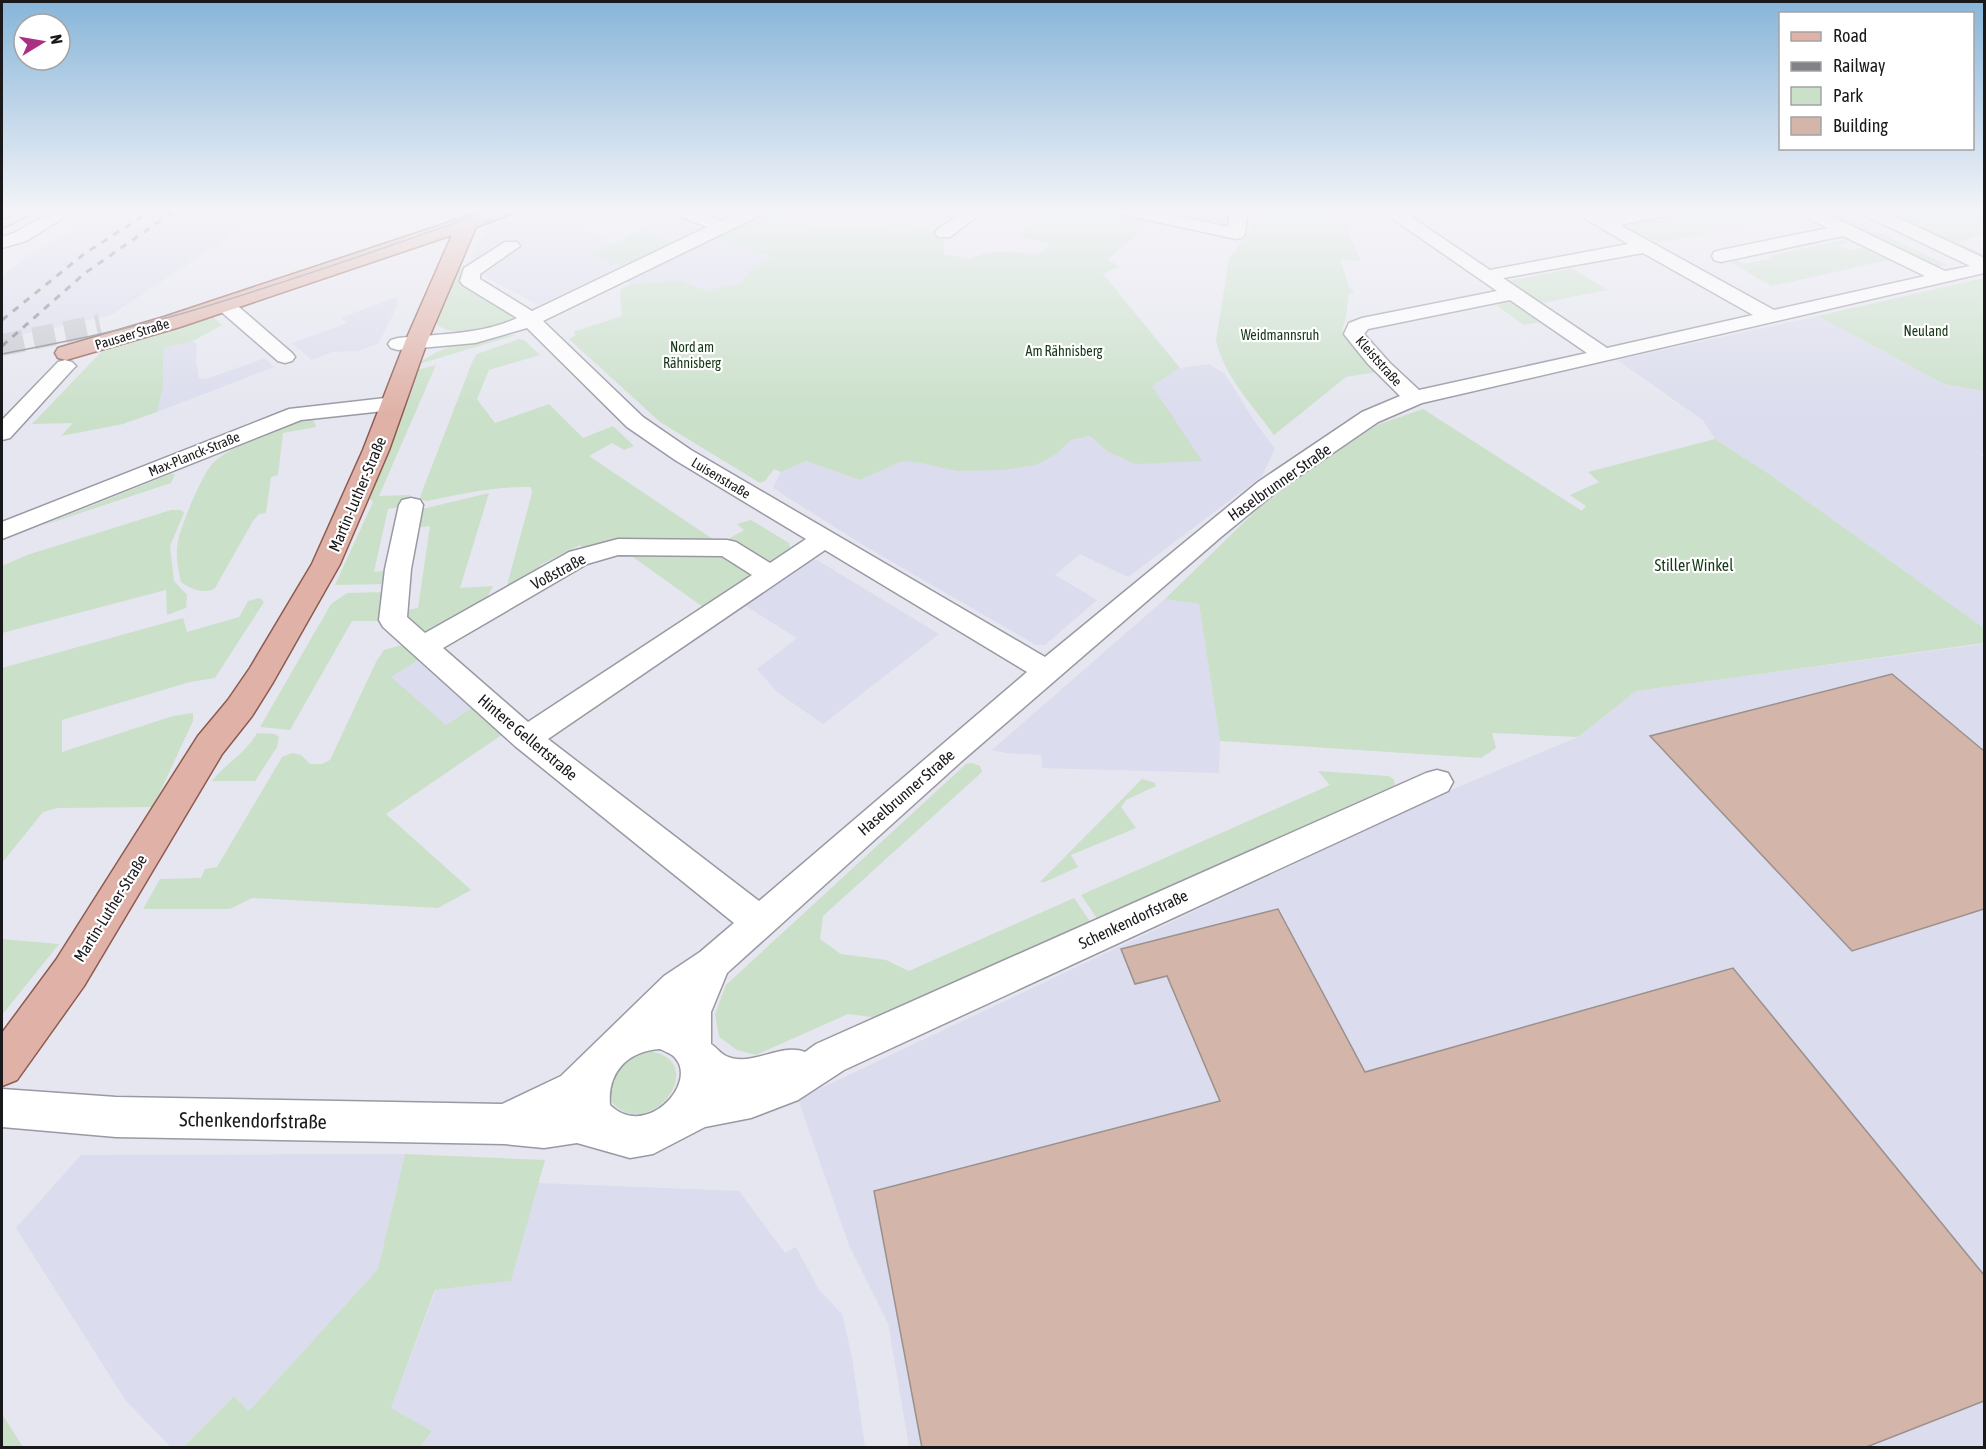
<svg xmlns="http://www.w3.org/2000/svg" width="1986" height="1449" viewBox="0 0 1986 1449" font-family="'Asap Condensed',sans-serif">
	<rect width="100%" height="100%" fill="#e6e6f0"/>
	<path fill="#dbdced" d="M 107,210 L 271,210 L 227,235 L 230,236 L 111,315 L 2,339 L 2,277 L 26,258 L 24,258 Z
		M 519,210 L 547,210 L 605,239 L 614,243 L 592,254 L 622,266 L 538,305 L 477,272 L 470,262 L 475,245 L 490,227 L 488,222 Z
		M 774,210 L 914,210 L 909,214 L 918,217 L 903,225 L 893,222 L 885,226 L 818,227 L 766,214 Z
		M 673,216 L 702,228 L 672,243 L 642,230 Z
		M 717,238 L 771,258 L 750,270 L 741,283 L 705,291 L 682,281 L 631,284 L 625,281 Z
		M 397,297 L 397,306 L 379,343 L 358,351 L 332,352 L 312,360 L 292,343 L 347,323 L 340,318 Z
		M 1818,316 L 1944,384 L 1984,391 L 1984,453 L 1981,455 L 1984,458 L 1984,628 L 1769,474 L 1715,439 L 1703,420 L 1617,360 Z
		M 193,341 L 197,345 L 196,360 L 199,378 L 206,379 L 265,358 L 274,367 L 157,412 L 163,387 L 163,347 Z
		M 1209,364 L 1225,374 L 1255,422 L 1275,449 L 1262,476 L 1128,577 L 1080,554 L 1055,575 L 1097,600 L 1045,645 L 1036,645 L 868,548 L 773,488 L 781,472 L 806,461 L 860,480 L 903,461 L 927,464 L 1056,454 L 1071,440 L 1090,436 L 1107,451 L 1201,460 L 1151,386 L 1180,368 Z
		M 817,560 L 939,634 L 823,724 L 777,692 L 757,669 L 797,638 L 744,605 L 809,561 Z
		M 1165,599 L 1199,604 L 1220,741 L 1219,773 L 1042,768 L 1041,755 L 1006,753 L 992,750 Z
		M 1984,644 L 1984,1447 L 909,1447 L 888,1323 L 849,1245 L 798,1099 L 1446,792 L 1578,737 L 1636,691 Z
		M 421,658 L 478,704 L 446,725 L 390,677 Z
		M 405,1154 L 378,1269 L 249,1411 L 234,1396 L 183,1447 L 171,1447 L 126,1401 L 16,1228 L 81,1155 Z
		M 538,1183 L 739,1191 L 785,1253 L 796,1247 L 819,1290 L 842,1314 L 852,1357 L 865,1447 L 420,1447 L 432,1431 L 391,1408 L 436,1290 L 511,1281 Z"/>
	<path fill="#cae0c9" d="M 1044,210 L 1095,210 L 1151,223 L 1107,260 L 1120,266 L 1103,274 L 1180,368 L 1152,386 L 1202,461 L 1135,464 L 1107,451 L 1090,436 L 1071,440 L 1056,454 L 1036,465 L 1002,470 L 957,471 L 927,464 L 903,461 L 860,480 L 806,461 L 781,472 L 774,469 L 765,481 L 760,483 L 660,422 L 569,339 L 576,335 L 573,332 L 622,316 L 620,290 L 631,284 L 682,281 L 705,291 L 741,283 L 750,270 L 771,257 L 717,238 L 766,214 L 818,227 L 885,226 L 893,222 L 936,229 L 944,240 L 944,254 L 969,259 L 986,253 L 1009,251 L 1036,255 L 1051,245 L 1019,236 Z
		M 1147,210 L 1230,210 L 1229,226 L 1223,227 Z
		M 1256,210 L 1365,211 L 1335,216 L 1343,222 L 1361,261 L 1340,259 L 1349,287 L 1354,293 L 1349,293 C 1346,306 1348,318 1342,329 L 1377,372 L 1346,377 L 1274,435 C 1254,407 1223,375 1216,340 L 1229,259 L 1253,227 Z
		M 1675,210 L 1783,210 L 1795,216 L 1657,243 L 1618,221 Z
		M 1815,210 L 1832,210 L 1947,265 L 1935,267 Z
		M 1885,210 L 1984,210 L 1984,233 L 1959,243 L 1984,254 L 1984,256 L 1980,257 L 1958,248 L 1962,246 Z
		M 642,230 L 672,243 L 622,266 L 591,254 Z
		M 1835,235 L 1848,236 L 1843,237 L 1856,244 L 1847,241 L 1848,243 L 1839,246 L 1849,250 L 1863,248 L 1888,260 L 1772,286 L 1730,262 L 1738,261 L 1744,264 L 1773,258 L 1769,256 L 1843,240 Z
		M 456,267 L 463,270 L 459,280 L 513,316 C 503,331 456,337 441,327 C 438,326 436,323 434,320 Z
		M 1572,268 L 1607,290 L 1542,303 L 1509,281 Z
		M 1984,278 L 1984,300 L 1982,304 L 1984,309 L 1984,391 L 1944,384 L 1818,316 Z
		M 1513,301 L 1542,322 L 1524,325 L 1496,305 Z
		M 213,317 L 222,325 L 193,341 L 163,348 L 163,387 L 157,412 L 123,424 L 61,436 L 73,423 L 32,424 L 103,350 Z
		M 516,335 L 419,364 C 440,344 488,335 516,335 Z
		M 519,339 L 524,340 L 540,355 L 489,370 L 477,399 L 495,423 L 549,404 L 583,438 L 613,426 L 634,446 L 624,450 L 612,443 L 589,456 L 720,544 L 744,530 L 737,524 L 751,520 L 789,543 L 790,548 L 770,562 L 751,554 L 587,551 L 580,545 L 540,565 L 547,572 L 506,589 L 532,493 L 531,487 C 496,486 461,494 427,501 L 421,500 L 420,497 L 473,360 L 477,354 Z
		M 436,365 L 379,496 L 410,495 L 404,506 L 388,509 L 374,572 L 390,570 L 385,584 L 335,585 L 373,502 L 368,497 L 416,370 Z
		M 1423,409 L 1582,511 L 1586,506 L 1570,495 L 1599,482 L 1588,472 L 1715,439 L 1769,474 L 1984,628 L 1984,643 L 1636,691 L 1578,737 L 1492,733 L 1496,748 L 1481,758 L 1220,741 L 1199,604 L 1165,599 L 1270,497 L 1377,425 Z
		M 313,418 L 316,427 L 283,433 L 278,475 L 271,477 L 266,513 L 259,514 L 253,521 L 215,588 C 204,595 191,589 181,582 C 178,568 175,554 178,541 C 181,525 203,472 214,462 C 233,444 281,429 306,419 Z
		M 171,474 L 175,474 L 171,483 L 41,526 Z
		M 489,493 L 460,588 L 493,586 L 483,605 L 428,635 L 421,631 L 401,611 L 418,608 L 430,526 L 414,528 L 418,510 Z
		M 171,510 L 181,510 L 184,513 L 170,546 L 174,581 L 187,595 L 186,608 L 167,615 L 166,590 L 2,633 L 2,566 L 27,555 Z
		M 654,549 L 725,556 L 757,571 L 703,607 L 623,550 Z
		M 389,592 L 387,621 L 352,621 L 290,730 L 260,727 L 331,604 L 347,593 Z
		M 260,598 L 264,602 L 215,678 L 190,682 L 62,720 L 62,752 L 173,716 L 193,713 L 193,721 L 153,807 L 57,808 L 43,812 L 2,863 L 2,668 L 183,618 L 187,632 L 239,617 L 248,601 Z
		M 402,645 L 421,658 L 391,677 L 446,725 L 478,704 L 509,730 L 386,814 L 471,890 L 438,908 L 252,898 L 230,909 L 143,909 L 160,879 L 201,878 L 205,869 L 217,867 L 282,757 L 292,753 L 301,755 L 310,764 L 322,764 L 330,760 L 376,662 L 384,650 Z
		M 257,733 L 275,734 L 279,737 L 277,747 L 255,781 L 212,781 C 225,764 247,752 257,733 Z
		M 972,763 L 980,766 L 982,772 L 823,916 L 820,939 L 841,954 L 886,960 L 909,971 L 1074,898 L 1091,923 L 879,1018 L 848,1014 L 756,1055 L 737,1050 L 719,1037 L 715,1014 L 726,985 L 966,764 Z
		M 1318,771 L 1389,776 L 1394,780 L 1395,785 L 1098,920 L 1081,895 L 1330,785 Z
		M 1142,779 L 1155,783 L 1156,786 L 1126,800 L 1121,807 L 1136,828 L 1071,855 L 1078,867 L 1045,882 L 1040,882 Z
		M 2,939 L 59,944 L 2,1015 Z
		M 649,1051 C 707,1060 660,1130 623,1111 C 588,1093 623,1056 649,1051 Z
		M 405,1154 L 545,1160 L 511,1281 L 435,1290 L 391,1408 L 432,1431 L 420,1447 L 183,1447 L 234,1396 L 249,1411 L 378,1269 Z
		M 2,1414 L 23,1447 L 24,1447 L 2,1447 Z"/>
	<path fill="#d4b5a9" stroke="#9b908c" stroke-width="1.5" d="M 1892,674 L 1984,751 L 1984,909 L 1852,951 L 1650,736 Z
		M 1278,909 L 1365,1072 L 1733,968 L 1984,1275 L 1984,1401 L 1864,1448 L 922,1448 L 874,1191 L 1220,1101 L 1167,976 L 1135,984 L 1121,949 Z"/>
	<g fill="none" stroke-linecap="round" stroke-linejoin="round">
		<path stroke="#c7c7d0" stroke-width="22" stroke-dasharray="22 10" stroke-linecap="butt" d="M 2,345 L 100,325"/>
		<defs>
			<path id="minor" d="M 2,210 L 18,210 L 15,214 L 2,219 Z
				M 54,210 L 76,210 L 26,241 L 2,248 L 2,237 L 14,233 Z
				M 671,210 L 695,210 L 721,221 L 743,210 L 766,210 L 763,214 L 543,321 L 643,417 L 691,450 L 1045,657 L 1258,482 L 1362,412 L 1400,396 L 1368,364 L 1347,338 L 1344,334 L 1349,323 L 1362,318 L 1497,291 L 1380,210 L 1401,210 L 1490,270 L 1628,244 L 1571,210 L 1593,210 L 1606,217 L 1642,210 L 1678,210 L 1675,214 L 1620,225 L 1774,310 L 1925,276 L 1843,236 L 1721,262 L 1714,260 L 1712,256 L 1714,252 L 1721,250 L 1828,228 L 1799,214 L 1796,210 L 1819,210 L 1945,271 L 1970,266 L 1862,214 L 1859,210 L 1882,210 L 1984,258 L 1984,273 L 1422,403 L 1378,422 L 1276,492 L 1221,537 L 963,760 L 727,973 L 711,1012 L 711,1044 C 716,1047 720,1053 726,1056 C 751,1068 781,1042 805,1052 L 816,1044 L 1426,773 L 1437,770 L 1448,773 L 1453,782 L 1448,791 L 844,1070 L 798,1100 L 751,1118 L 705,1127 L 653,1154 L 630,1158 L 577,1143 L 544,1148 L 504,1144 L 116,1137 L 2,1127 L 2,1089 L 116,1097 L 502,1104 L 561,1076 L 664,976 L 700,952 L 734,923 L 515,746 L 383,627 L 379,620 L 385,569 L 399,505 L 402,500 L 411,498 L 420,500 L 423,505 L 411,569 L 407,617 L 425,633 L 569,552 L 618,539 L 727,540 L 736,542 L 770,563 L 806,539 L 675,460 L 627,427 L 527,328 L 475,343 L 398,350 L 391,348 L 388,344 L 391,340 L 398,338 C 437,334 481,335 517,318 L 463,285 L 460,281 L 464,268 L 505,242 L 517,242 L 520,246 L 480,274 L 480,279 L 532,311 L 707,227 L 674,214 ZM 1643,253 L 1753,315 L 1607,348 L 1503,278 ZM 1510,300 L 1587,353 L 1419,390 L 1390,363 L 1364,334 L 1368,329 ZM 825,550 L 1027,672 L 759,901 L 548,739 ZM 618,555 L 722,556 L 752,575 L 528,722 L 443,648 L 587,564 ZM 660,1049 C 666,1052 673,1054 676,1059 C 697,1084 646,1140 610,1105 C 607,1072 628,1051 660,1049 Z
				M 965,210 L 986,210 L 950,237 L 938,237 L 935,233 L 938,229 Z
				M 1116,210 L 1150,210 L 1228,227 L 1230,210 L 1248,210 L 1245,234 L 1242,238 L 1236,239 L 1125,215 L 1119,214 Z
				M 225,299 L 232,301 L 292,353 L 295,357 L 292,361 L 285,363 L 278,361 L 218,309 L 215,305 L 218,301 Z
				M 65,360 L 72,362 L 76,366 L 72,370 L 10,438 L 2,440 L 2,420 L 58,362 Z
				M 394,397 L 402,399 L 405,404 L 402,409 L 301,420 L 2,539 L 2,522 L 289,409 Z"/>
			<path id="major" d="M 486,210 L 513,210 L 511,214 L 476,227 L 427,342 L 389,450 L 340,564 L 272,684 L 252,716 L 222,754 L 84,986 L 17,1080 L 2,1086 L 2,1033 L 56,960 L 198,736 L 228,700 L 250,668 L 312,564 L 363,450 L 405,342 L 452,235 L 180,327 L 66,360 L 58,358 L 55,353 L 58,348 L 164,317 Z"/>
		</defs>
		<use href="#minor" stroke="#9999a3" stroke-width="3"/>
		<use href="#major" stroke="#8d5b50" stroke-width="3"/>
		<use href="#minor" fill="#fff" fill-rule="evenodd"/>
		<use href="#major" fill="#e0b2a7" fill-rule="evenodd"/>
		<path stroke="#818187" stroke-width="1.5" d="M 2,229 L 40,210
			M 2,354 C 63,342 125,330 184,313 C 288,282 390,246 492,210"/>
		<path stroke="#818187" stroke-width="3" stroke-dasharray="7 7" stroke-linecap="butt" d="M 2,320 L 84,254 L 152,210
			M 2,346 L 85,273 L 176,210"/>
	</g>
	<linearGradient id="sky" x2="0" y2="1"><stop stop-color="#87b5d9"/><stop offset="0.51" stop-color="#f4f4f8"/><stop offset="1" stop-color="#f4f4f8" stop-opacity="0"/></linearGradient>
	<rect width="1986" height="413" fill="url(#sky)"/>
	<g text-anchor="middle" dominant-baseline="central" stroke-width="4.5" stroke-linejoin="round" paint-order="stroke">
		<g font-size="14" fill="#153817" stroke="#fff">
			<text x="1926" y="331">Neuland</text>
			<text x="1280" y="335">Weidmannsruh</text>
			<text x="692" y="347">Nord am<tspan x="692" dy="16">Rähnisberg</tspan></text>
			<text x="1064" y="351">Am Rähnisberg</text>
		</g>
		<g font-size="14" fill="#19191c" stroke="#fff">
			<text transform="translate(132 334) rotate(-17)">Pausaer Straße</text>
			<text transform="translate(1379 361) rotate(48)">Kleiststraße</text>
			<text transform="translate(194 454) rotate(-22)">Max-Planck-Straße</text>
			<text transform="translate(721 478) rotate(31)">Luisenstraße</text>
		</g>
		<g font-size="16" fill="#19191c" stroke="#fff">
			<text transform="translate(1279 482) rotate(-35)">Haselbrunner Straße</text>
			<text transform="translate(357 494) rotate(-67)">Martin-Luther-Straße</text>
			<text transform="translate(558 571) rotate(-28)">Voßstraße</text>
			<text transform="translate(528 737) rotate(40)">Hintere Gellertstraße</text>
			<text transform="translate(906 792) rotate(-41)">Haselbrunner Straße</text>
			<text transform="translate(110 908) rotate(-58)">Martin-Luther-Straße</text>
			<text transform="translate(1133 919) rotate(-25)">Schenkendorfstraße</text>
		</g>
		<g font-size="16" fill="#153817" stroke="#fff">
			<text x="1694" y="565">Stiller Winkel</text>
		</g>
		<g font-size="20" fill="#19191c" stroke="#fff">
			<text transform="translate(253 1120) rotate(1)">Schenkendorfstraße</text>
		</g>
	</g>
	<rect width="1986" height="1449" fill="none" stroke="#19191c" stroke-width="6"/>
	<rect x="1779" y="12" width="195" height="138" fill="#ffffff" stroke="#a3a3a4" stroke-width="1.5"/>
	<rect x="1791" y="32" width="30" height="9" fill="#e0b2a7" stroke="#a3a3a4" stroke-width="1.5"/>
	<text x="1833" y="42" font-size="18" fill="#19191c">Road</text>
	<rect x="1791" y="62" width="30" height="9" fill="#818187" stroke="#a3a3a4" stroke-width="1.5"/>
	<text x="1833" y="72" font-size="18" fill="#19191c">Railway</text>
	<rect x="1791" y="87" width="30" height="18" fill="#cae0c9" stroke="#a3a3a4" stroke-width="1.5"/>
	<text x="1833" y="102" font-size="18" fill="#19191c">Park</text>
	<rect x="1791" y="117" width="30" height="18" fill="#d4b5a9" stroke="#a3a3a4" stroke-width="1.5"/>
	<text x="1833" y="132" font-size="18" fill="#19191c">Building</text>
	<g transform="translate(42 42) rotate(79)"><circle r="28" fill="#ffffff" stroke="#a3a3a4" stroke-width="1.5"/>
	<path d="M0-4.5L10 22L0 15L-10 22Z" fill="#ab3084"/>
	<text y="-9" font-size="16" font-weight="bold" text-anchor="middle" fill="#19191c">N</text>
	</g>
</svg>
